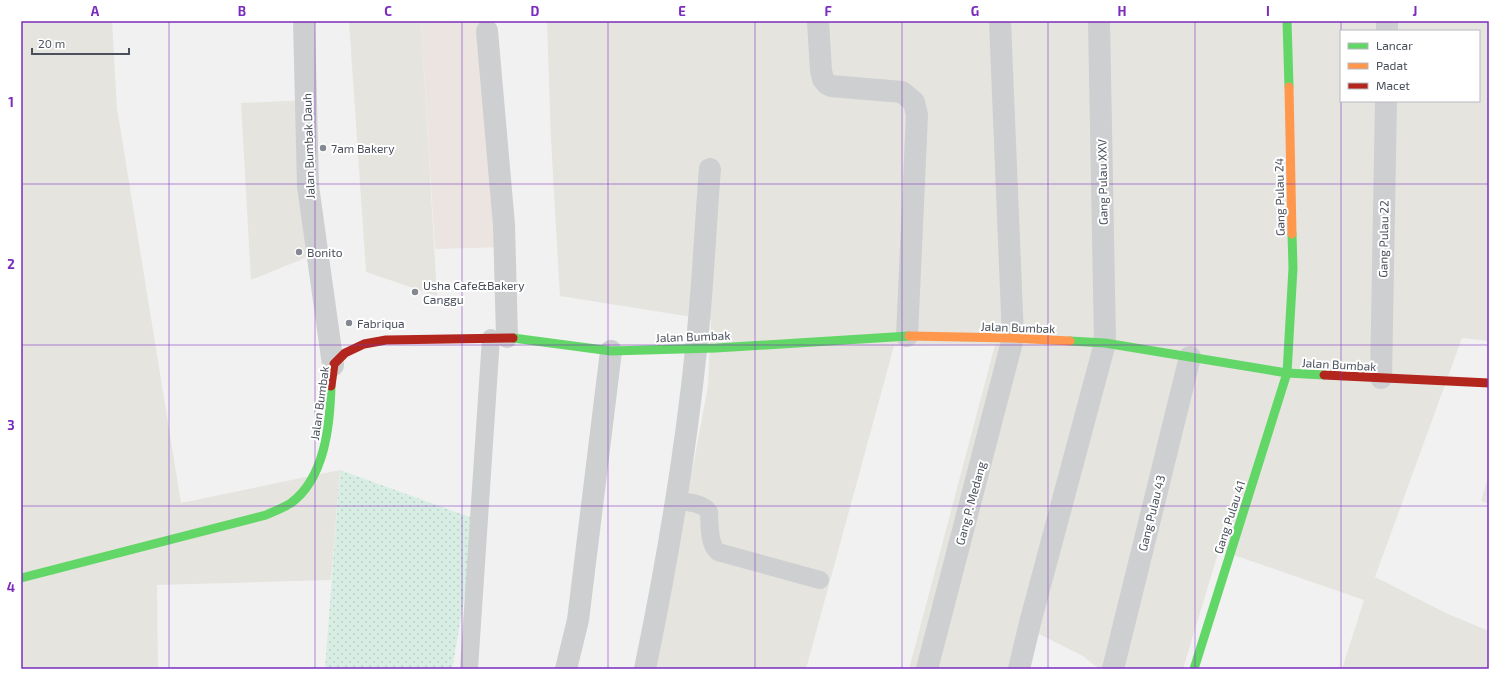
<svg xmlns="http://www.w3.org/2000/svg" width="1510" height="690" viewBox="0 0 1510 690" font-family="'Exo 2',sans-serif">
	<defs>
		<pattern id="green-dots" width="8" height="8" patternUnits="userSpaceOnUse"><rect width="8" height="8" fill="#d8eee4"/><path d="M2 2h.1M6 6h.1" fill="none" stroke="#bbcec6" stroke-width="1.8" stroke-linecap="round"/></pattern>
	</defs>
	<rect width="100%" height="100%" fill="#f1f1f1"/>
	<path fill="#e5e4df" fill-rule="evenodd" d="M 21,21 L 112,21 L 117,108 L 181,503 L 340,470 L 331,580 L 157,585 L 158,669 L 21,669 Z
		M 349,21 L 421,21 L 437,296 L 366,272 Z
		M 547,21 L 1489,21 L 1489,341 L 1462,338 L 1375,577 L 1448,614 L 1489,631 L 1489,669 L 1342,669 L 1364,600 L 1219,550 L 1183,669 L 1099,669 L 1083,656 L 1025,627 L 1013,669 L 909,669 L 995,345 L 894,346 L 806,669 L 655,669 L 708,386 L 711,320 L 560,296 L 551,140 ZM 1341,31 L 1479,31 L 1479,101 L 1341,101 Z
		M 310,100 L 325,250 L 251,280 L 241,103 Z
		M 1489,474 L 1489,504 L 1481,501 Z"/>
	<path fill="#ebe4e1" d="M 421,21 L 490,21 L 504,247 L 435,249 Z"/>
	<path fill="url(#green-dots)" d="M 340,470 L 478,520 L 452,669 L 325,669 Z"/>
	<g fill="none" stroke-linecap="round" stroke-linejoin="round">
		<path stroke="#cdcfd1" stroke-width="18" d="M 677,500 C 688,503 702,502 709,512 C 710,524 708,544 718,552 L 820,580
			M 469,669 L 491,338"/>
		<path stroke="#cdcfd1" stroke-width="22" d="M 304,21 L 308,186 L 333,365
			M 818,21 L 821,71 L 823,79 L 827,84 L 831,86 L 902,92 L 914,102 L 917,115 L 907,336
			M 487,31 L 504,225 L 507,337
			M 1387,31 L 1387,21
			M 1381,378 L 1386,101
			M 566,669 L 578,620 L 611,351
			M 645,669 C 667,563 685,457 696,350 C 703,290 705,229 710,169
			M 927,669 L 1013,338 L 1000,21
			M 1019,669 L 1031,619 L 1105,343 L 1099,21
			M 1113,669 L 1190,357"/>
		<path stroke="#63d668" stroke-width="9" d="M 1287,21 L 1289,87
			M 513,338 L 611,351 L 716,348 L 909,336
			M 1070,341 L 1105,343 L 1287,373 L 1324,375
			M 21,578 L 266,515 C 275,511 283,508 291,503 C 325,478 330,425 331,386
			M 1194,669 L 1287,373 L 1293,268 L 1292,234"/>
		<path stroke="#ff974d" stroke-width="9" d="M 1289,87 L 1292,234
			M 909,336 L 1013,338 L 1070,341"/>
		<path stroke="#b3261e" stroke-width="9" d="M 1324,375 L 1489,383
			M 331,386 L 334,364 L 345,353 L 364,344 L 386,340 L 513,338"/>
	</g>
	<path fill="none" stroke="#7b2cbf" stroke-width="1" stroke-opacity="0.55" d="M 169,21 L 169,669M 315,21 L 315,669M 462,21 L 462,669M 608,21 L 608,669M 755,21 L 755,669M 902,21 L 902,669M 1048,21 L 1048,669M 1195,21 L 1195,669M 1341,21 L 1341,31M 1341,101 L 1341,669M 21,184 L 1489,184M 21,345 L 1489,345M 21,506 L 1489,506"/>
	<g fill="#848890" stroke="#fff" stroke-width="1.5">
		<circle cx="323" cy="148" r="4"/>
		<circle cx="299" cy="252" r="4"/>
		<circle cx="415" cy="292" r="4"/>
		<circle cx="349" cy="323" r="4"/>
	</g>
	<g text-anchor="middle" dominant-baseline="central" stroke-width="4" stroke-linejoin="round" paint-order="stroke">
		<g font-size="12" fill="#4a505c" stroke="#fff">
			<text transform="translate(308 146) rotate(-92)">Jalan Bumbak Dauh</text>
			<text transform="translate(1102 182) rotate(-91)">Gang Pulau XXV</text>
			<text transform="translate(1279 197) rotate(-91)">Gang Pulau 24</text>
			<text transform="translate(1383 239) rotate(-89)">Gang Pulau 22</text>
			<text transform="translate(1018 327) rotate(2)">Jalan Bumbak</text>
			<text transform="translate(693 336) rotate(-2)">Jalan Bumbak</text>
			<text transform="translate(1339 364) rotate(3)">Jalan Bumbak</text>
			<text transform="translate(319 403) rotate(-82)">Jalan Bumbak</text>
			<text transform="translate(970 503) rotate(-75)">Gang P. Medang</text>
			<text transform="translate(1151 513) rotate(-76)">Gang Pulau 43</text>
			<text transform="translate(1229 517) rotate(-72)">Gang Pulau 41</text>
		</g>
		<g font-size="12" fill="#4a505c" stroke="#fff" text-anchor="start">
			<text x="331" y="148">7am Bakery</text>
			<text x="307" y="252">Bonito</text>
			<text x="423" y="285">Usha Cafe&amp;Bakery<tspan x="423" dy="14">Canggu</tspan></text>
			<text x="357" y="323">Fabriqua</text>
		</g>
	</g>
	<rect width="1510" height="690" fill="none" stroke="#ffffff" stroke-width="44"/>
	<rect x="1340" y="30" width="140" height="72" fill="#ffffff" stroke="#b7b9be"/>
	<rect x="1348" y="43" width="20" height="6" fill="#63d668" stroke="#b7b9be"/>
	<text x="1376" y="50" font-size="12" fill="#4a505c">Lancar</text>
	<rect x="1348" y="63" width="20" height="6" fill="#ff974d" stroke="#b7b9be"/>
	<text x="1376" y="70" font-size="12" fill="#4a505c">Padat</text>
	<rect x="1348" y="83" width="20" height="6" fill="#b3261e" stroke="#b7b9be"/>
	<text x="1376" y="90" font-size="12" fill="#4a505c">Macet</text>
	<path d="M32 48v6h97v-6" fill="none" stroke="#4a505c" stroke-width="2"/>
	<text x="38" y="48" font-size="12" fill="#4a505c" stroke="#ffffff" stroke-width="3" paint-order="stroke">20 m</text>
	<rect x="22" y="22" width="1466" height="646" fill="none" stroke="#7b2cbf" stroke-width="1.5"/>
	<g font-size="13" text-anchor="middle" font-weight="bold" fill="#7b2cbf">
		<text x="95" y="16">A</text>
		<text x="242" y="16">B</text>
		<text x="388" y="16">C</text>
		<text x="535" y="16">D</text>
		<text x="682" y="16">E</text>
		<text x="828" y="16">F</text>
		<text x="975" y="16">G</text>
		<text x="1122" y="16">H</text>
		<text x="1268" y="16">I</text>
		<text x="1415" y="16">J</text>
		<text x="11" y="107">1</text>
		<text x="11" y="269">2</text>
		<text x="11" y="430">3</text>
		<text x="11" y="592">4</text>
	</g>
</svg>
